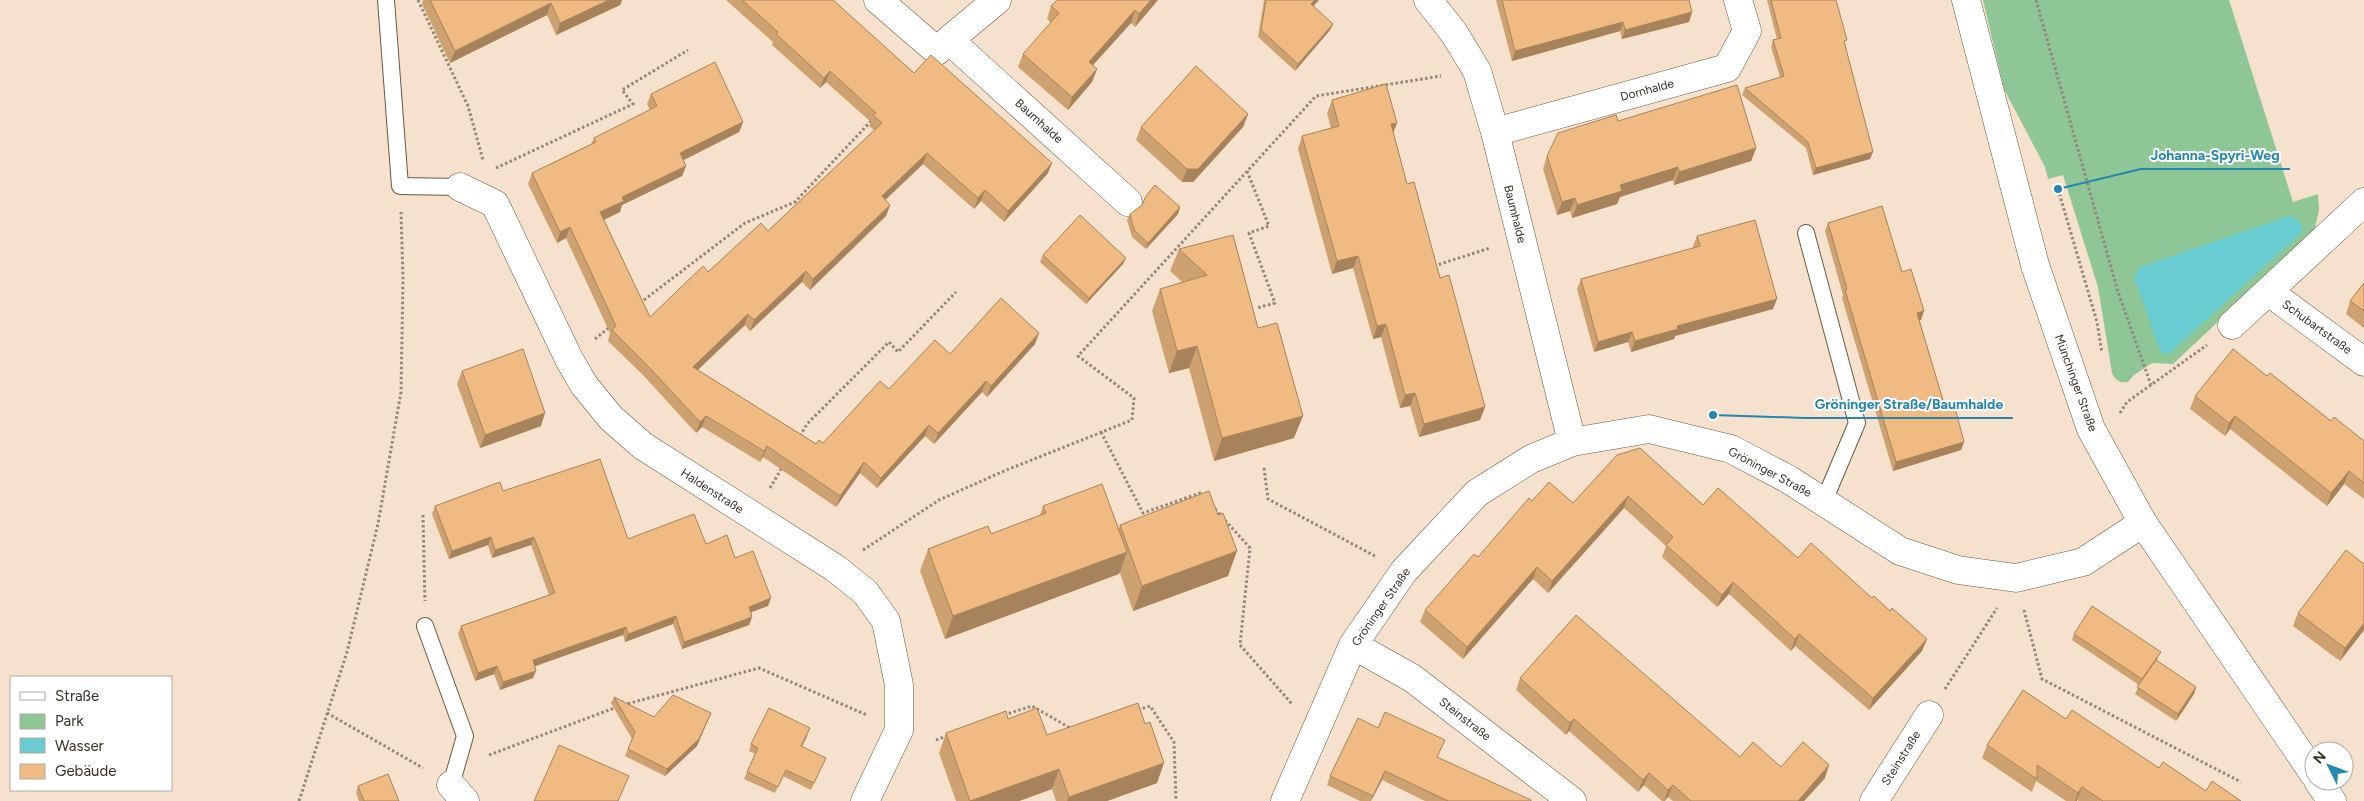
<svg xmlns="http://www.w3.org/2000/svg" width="2364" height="801" viewBox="0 0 2364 801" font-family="Figtree,sans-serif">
	<rect width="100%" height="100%" fill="#f6e1cc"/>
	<path fill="#8ec696" d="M 1983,0 L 2229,0 L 2293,202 L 2318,194 L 2319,210 L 2314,232 L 2173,364 L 2152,363 L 2134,375 L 2128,382 C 2119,383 2116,381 2112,373 L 2098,287 L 2063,175 L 2048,179 L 2045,167 L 2004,89 Z"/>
	<path fill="#68ccd1" d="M 2289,216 L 2297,219 L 2302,226 L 2301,233 L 2169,354 L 2161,353 L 2134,277 L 2140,267 Z"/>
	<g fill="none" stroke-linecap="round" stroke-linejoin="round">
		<defs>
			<path id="service" d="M 386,0 L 400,186 L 460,187
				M 1806,233 L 1857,423 L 1824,501
				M 425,626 L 465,736 L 451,785"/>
			<path id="minor" d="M 878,0 L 937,51 L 949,40 L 1128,202
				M 1428,0 L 1454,33 L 1477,71 L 1495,132 L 1572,442
				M 949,40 L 997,0
				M 1495,132 L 1727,68 L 1747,31 L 1738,0
				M 460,187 L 495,204 L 569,359 L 584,385 L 611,418 L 643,446 L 835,568 L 865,592 L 886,621 L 899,685 L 899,730 L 865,801
				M 2269,292 L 2364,362
				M 2232,325 L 2364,202
				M 1353,645 L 1412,678 L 1572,801
				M 451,785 L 465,801
				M 1285,801 L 1353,645 L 1404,571 L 1477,493 L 1531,459 L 1572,442 L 1649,429 L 1731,449 L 1788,479 L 1900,551 L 1958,570 L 2016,578 L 2083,562 L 2143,523
				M 1874,801 L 1929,715"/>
			<path id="secondary" d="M 1966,0 L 2035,265 L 2091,429 L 2143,523 L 2314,774
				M 2318,781 L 2332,801"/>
		</defs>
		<use href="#service" stroke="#6b5a47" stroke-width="18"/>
		<use href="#minor" stroke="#6b5a47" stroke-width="29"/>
		<use href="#secondary" stroke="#6b5a47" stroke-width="29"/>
		<path stroke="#948678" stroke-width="3" stroke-dasharray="2.5 2.5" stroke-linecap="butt" d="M 418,0 L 468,106 L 483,160
			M 2036,0 L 2118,292 L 2151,385
			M 496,168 L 633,104 L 622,90 L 688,50
			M 1247,171 L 1269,226 L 1249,233 L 1275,303 L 1257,308
			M 2058,189 L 2097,322 L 2102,353
			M 1434,266 L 1490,248
			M 640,303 L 745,223 L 795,202 L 872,120
			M 595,339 L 611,326
			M 2120,413 L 2127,402 L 2207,345
			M 1101,432 L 1143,513 L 1200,493 L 1204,497
			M 800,436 L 807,424 L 889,342 L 898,352 L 956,292
			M 1264,468 L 1268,499 L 1375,556
			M 770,488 L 783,466
			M 1215,509 L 1250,548 L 1240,645 L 1292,704
			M 423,515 L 425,601
			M 863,550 L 939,500 L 1004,471 L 1132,420 L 1134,398 L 1078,356 L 1316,96 L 1441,76
			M 2024,610 L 2042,679 L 2241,782
			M 1945,689 L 1997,608
			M 623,705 L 759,668 L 867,715
			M 1138,710 L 1150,706 L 1174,742 L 1176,801
			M 327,713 L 423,768
			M 1004,715 L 1032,706 L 1072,729
			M 936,740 L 949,735
			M 489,755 L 617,707
			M 299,801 L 347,652 L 378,524 L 401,392 L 403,279 L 401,212"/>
		<use href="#service" stroke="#fff" stroke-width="16"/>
		<use href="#minor" stroke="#fff" stroke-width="28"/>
		<use href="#secondary" stroke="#fff" stroke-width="28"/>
	</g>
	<path fill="#cea171" d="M 423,0 L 622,0 L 620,5 L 556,35 L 547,15 L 450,63 L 422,4 Z
		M 726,0 L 833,0 L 914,73 L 1048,173 L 1004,222 L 981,201 L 974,209 L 923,164 L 885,200 L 890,205 L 886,216 L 810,290 L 802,282 L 750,331 L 745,325 L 698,370 L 816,444 L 823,443 L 889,389 L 950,354 L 1035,344 L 987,397 L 982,392 L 934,444 L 925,436 L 877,488 L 860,473 L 836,507 L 763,457 L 760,462 L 702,427 L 696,433 L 643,375 L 608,341 L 610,333 L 566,238 L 557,243 L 528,184 L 532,173 L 591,144 L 594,138 L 650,110 L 647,104 L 651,94 L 743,122 L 739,132 L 683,160 L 686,166 L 682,176 L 622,205 L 620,212 L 604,220 L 650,317 L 708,272 L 768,231 L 874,130 L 869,126 L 871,122 L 826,82 L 820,88 L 772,45 L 773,42 Z
		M 1057,0 L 1158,0 L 1135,27 L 1131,23 L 1093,65 L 1097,69 L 1092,82 L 1068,110 L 1018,67 L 1023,54 L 1051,23 L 1047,19 L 1051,6 Z
		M 1264,0 L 1319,0 L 1313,6 L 1333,24 L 1330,30 L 1295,71 L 1258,37 Z
		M 1496,0 L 1689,0 L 1692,12 L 1689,22 L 1622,39 L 1620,31 L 1512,61 Z
		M 1767,0 L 1836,0 L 1845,46 L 1870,159 L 1813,175 L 1806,148 L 1742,95 L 1745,88 L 1780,77 L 1771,47 L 1773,40 L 1777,39 Z
		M 1332,100 L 1393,133 L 1407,184 L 1485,407 L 1480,420 L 1419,437 L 1410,406 L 1400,408 L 1381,337 L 1373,339 L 1353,268 L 1332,274 L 1298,149 L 1302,136 L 1331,128 L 1327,113 Z
		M 1248,114 L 1243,127 L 1193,182 L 1182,182 L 1136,140 L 1141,127 Z
		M 1618,121 L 1756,148 L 1751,161 L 1674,185 L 1673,180 L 1620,197 L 1617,204 L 1572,218 L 1570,211 L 1557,215 L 1543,169 L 1547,156 Z
		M 1180,207 L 1178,214 L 1146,249 L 1132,237 L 1127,220 L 1130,214 Z
		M 1828,223 L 1902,272 L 1921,320 L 1919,320 L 1945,407 L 1964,442 L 1961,450 L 1893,471 L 1842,298 L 1843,295 L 1825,231 Z
		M 1233,235 L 1258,328 L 1294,438 L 1214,461 L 1189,368 L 1169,373 L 1152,311 L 1160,289 L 1182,282 L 1170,271 L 1179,249 Z
		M 1697,236 L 1773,309 L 1675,336 L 1674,339 L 1631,352 L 1628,342 L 1594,352 L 1577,289 L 1581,279 L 1694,248 L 1693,246 Z
		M 1043,255 L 1123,264 L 1086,304 L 1040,262 Z
		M 2364,283 L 2364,328 L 2346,314 L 2350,301 Z
		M 462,371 L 541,426 L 480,448 L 457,384 Z
		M 2267,376 L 2331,421 L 2364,441 L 2364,499 L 2344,484 L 2327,506 L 2230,429 L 2225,436 L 2190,409 L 2195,396 Z
		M 1617,455 L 1798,558 L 1922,651 L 1869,710 L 1795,646 L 1791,651 L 1729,594 L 1717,607 L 1662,557 L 1666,546 L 1624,508 L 1548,593 L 1533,579 L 1463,659 L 1420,622 L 1425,610 L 1478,557 L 1532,501 L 1573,503 Z
		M 503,491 L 628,539 L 706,544 L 735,558 L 768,606 L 751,612 L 752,617 L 749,625 L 682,649 L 673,624 L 625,642 L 623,635 L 535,666 L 533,678 L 500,690 L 494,674 L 475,681 L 458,634 L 461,626 L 549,595 L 531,545 L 492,558 L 488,545 L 449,559 L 432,514 L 435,506 Z
		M 1043,506 L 1119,528 L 1120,525 L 1228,576 L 1133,611 L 1120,573 L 945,639 L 920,571 L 928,549 L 991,534 L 1040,515 Z
		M 2298,613 L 2364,630 L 2340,661 L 2293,626 Z
		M 2074,634 L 2158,658 L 2157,661 L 2196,687 L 2194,694 L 2176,721 L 2135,694 L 2139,685 L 2072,640 Z
		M 1520,678 L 1740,757 L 1825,778 L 1804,801 L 1673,801 L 1668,797 L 1665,801 L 1662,801 L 1644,785 L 1638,792 L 1569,731 L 1566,735 L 1516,690 Z
		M 614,697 L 654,717 L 711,713 L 697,746 L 665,776 L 625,756 L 632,739 L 611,703 Z
		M 1008,719 L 1047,735 L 1157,783 L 1107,801 L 1056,801 L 1052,789 L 1019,801 L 956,801 L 939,753 L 946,733 Z
		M 2066,719 L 2159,768 L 2206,791 L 2241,801 L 2079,801 L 2077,800 L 2077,801 L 2066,801 L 2036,781 L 2032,792 L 1982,758 L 1987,745 Z
		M 1378,728 L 1441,749 L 1437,757 L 1531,801 L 1425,801 L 1382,780 L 1371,801 L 1360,801 L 1327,785 L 1330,776 Z
		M 808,735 L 802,747 L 826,758 L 811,790 L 783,776 L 775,793 L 744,779 L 755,754 L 749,751 L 751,744 Z
		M 358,786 L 399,801 L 359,801 L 356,793 Z"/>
	<path fill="#a7835c" d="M 609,0 L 622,0 L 620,5 L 556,35 L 560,23 Z
		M 1151,0 L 1158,0 L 1135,27 L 1139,14 Z
		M 1315,0 L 1319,0 L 1309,11 L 1311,4 Z
		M 551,3 L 547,15 L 450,63 L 455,51 Z
		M 1135,10 L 1131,23 L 1084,75 L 1089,62 Z
		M 1692,12 L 1689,22 L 1622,39 L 1625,30 Z
		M 1623,22 L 1620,31 L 1512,61 L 1515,51 Z
		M 1333,24 L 1330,30 L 1295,71 L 1298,64 Z
		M 1097,69 L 1092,82 L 1068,110 L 1072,97 Z
		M 830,71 L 826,82 L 820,88 L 824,78 Z
		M 1248,114 L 1243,127 L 1193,182 L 1182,182 L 1187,169 Z
		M 743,122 L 739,132 L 676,164 L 680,153 Z
		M 1397,123 L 1392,136 L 1391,124 Z
		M 1756,148 L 1751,161 L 1674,185 L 1679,172 Z
		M 1873,152 L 1870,159 L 1813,175 L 1816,168 Z
		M 927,153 L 923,164 L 878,207 L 882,196 Z
		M 1052,163 L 1048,173 L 1004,222 L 1008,211 Z
		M 686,166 L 682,176 L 622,205 L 620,212 L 596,223 L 600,212 L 622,197 Z
		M 1678,167 L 1673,180 L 1620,197 L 1617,204 L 1572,218 L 1577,205 L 1620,185 Z
		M 985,190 L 981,201 L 974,209 L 978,198 Z
		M 1575,198 L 1570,211 L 1557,215 L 1562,202 Z
		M 890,205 L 886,216 L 810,290 L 813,279 Z
		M 1180,207 L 1178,214 L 1146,249 L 1148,243 Z
		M 570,227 L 566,238 L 557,243 L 560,232 Z
		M 1358,256 L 1353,268 L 1332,274 L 1337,261 Z
		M 1126,258 L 1123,264 L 1086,304 L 1089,298 Z
		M 806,271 L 802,282 L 750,331 L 754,320 Z
		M 1777,299 L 1773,309 L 1675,336 L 1674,339 L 1631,352 L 1635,341 L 1677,326 Z
		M 1924,311 L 1921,320 L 1914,322 L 1917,313 Z
		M 748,314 L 745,325 L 689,378 L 693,367 Z
		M 1386,324 L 1381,337 L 1373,339 L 1377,326 Z
		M 1632,332 L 1628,342 L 1594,352 L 1598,342 Z
		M 1039,333 L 1035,344 L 987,397 L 991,386 Z
		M 1197,346 L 1189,368 L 1169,373 L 1177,351 Z
		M 986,381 L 982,392 L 934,444 L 938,433 Z
		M 1415,393 L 1410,406 L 1400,408 L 1405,395 Z
		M 1485,407 L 1480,420 L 1419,437 L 1424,424 Z
		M 545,413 L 541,426 L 480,448 L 485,435 Z
		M 706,416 L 702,427 L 696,433 L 700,422 Z
		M 1303,416 L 1294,438 L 1214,461 L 1222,438 Z
		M 2235,416 L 2230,429 L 2225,436 L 2229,423 Z
		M 929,425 L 925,436 L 877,488 L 881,478 Z
		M 1964,442 L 1961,450 L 1893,471 L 1896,462 Z
		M 767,446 L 763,457 L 760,462 L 764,451 Z
		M 864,462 L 860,473 L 836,507 L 840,496 Z
		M 2349,471 L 2344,484 L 2327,506 L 2331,493 Z
		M 1628,496 L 1624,508 L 1548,593 L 1552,581 Z
		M 491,537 L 488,545 L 449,559 L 452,551 Z
		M 534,537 L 531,545 L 492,558 L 495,550 Z
		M 1237,551 L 1228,576 L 1133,611 L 1142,586 Z
		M 1127,552 L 1119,574 L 945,639 L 953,616 Z
		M 1537,567 L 1533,579 L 1463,659 L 1467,647 Z
		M 1733,582 L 1729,594 L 1717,607 L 1722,595 Z
		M 771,598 L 768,606 L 746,614 L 749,607 Z
		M 676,616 L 673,624 L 625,642 L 628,634 Z
		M 752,617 L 749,625 L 682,649 L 684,642 Z
		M 2364,623 L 2364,630 L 2340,661 L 2345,648 Z
		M 626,627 L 623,635 L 530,668 L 533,660 Z
		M 1799,634 L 1795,646 L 1791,651 L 1795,639 Z
		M 1927,639 L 1922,651 L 1869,710 L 1873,698 Z
		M 497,666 L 494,674 L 475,681 L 478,673 Z
		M 536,671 L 533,678 L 500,690 L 503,682 Z
		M 2196,687 L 2194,694 L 2176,721 L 2178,714 Z
		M 711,713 L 697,746 L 665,776 L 667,769 Z
		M 1574,719 L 1569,731 L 1566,735 L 1570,723 Z
		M 1164,763 L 1157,783 L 1107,801 L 1067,801 L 1069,797 Z
		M 1829,765 L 1825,778 L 1804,801 L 1798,801 Z
		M 1059,769 L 1052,789 L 1019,801 L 970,801 Z
		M 1385,771 L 1382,780 L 1371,801 L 1373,796 Z
		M 1649,773 L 1644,785 L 1638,792 L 1643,780 Z
		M 1673,785 L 1668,797 L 1664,801 L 1668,790 Z
		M 2082,787 L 2077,800 L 2077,801 L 2075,801 L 2078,793 Z"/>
	<path fill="#efbb83" stroke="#a7835c" d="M 430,0 L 609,0 L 560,23 L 551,3 L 455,51 Z
		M 742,0 L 833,0 L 914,73 L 931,55 L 1052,163 L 1008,211 L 985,190 L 978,198 L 927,153 L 882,196 L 890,205 L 813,279 L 806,271 L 754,320 L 748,314 L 693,367 L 816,444 L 819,440 L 823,443 L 880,381 L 889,389 L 935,340 L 950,354 L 1001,298 L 1039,333 L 991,386 L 986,381 L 938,433 L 929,425 L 881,478 L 864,462 L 840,496 L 767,446 L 764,451 L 706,416 L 700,422 L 647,365 L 612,330 L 616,326 L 570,227 L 560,232 L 532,173 L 596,142 L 594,138 L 657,106 L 651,94 L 715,62 L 743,122 L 680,153 L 686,166 L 622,197 L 624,201 L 600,212 L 650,317 L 703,266 L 708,272 L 761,223 L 768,231 L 882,123 L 873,115 L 876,113 L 830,71 L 824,78 L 776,34 L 778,32 Z
		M 1057,0 L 1151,0 L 1139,14 L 1135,10 L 1089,62 L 1097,69 L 1072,97 L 1023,54 L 1059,13 L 1051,6 Z
		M 1266,0 L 1315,0 L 1311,4 L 1333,24 L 1298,64 L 1261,30 Z
		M 1502,0 L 1689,0 L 1692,12 L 1625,30 L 1623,22 L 1515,51 Z
		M 1771,0 L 1836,0 L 1847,40 L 1844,41 L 1873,152 L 1816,168 L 1808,142 L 1745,88 L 1784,76 L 1773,40 L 1781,38 Z
		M 1196,66 L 1248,114 L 1198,169 L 1187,169 L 1141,127 Z
		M 1386,84 L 1397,123 L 1391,124 L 1407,184 L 1414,182 L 1440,278 L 1449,275 L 1485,407 L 1424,424 L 1415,393 L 1405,395 L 1386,324 L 1377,326 L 1358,256 L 1337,261 L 1302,136 L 1339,126 L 1332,100 Z
		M 1737,85 L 1756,148 L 1679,172 L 1678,167 L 1620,185 L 1622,191 L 1577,205 L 1575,198 L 1562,202 L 1547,156 L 1558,133 L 1616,115 L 1618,121 Z
		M 1155,185 L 1180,207 L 1148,243 L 1134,230 L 1130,214 L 1142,205 L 1146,196 Z
		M 1882,206 L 1902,272 L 1911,269 L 1924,311 L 1917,313 L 1945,407 L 1954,404 L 1964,442 L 1896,462 L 1845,290 L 1847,289 L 1828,223 Z
		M 1080,215 L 1126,258 L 1089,298 L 1043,255 Z
		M 1755,220 L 1777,299 L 1677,326 L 1678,329 L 1635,341 L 1632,332 L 1598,342 L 1581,279 L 1700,246 L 1697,236 Z
		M 1233,235 L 1258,328 L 1277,323 L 1303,416 L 1222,438 L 1197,346 L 1177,351 L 1160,289 L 1207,275 L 1179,249 Z
		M 2364,283 L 2364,311 L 2350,301 Z
		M 523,349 L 545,413 L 485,435 L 462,371 Z
		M 2233,349 L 2267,376 L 2270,373 L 2331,421 L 2334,417 L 2364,441 L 2364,483 L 2349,471 L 2331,493 L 2235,416 L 2229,423 L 2195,396 Z
		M 1640,448 L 1703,505 L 1718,488 L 1798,558 L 1811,543 L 1872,598 L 1874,596 L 1890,611 L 1892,608 L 1927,639 L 1873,698 L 1799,634 L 1795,639 L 1733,582 L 1722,595 L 1666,545 L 1673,537 L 1628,496 L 1552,581 L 1537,567 L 1467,647 L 1425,610 L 1474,554 L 1478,557 L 1529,498 L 1532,501 L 1549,482 L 1573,503 L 1617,455 Z
		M 600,459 L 628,539 L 694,514 L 706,544 L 727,535 L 735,558 L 753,551 L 771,598 L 749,607 L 752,617 L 684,642 L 676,616 L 628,634 L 626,627 L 533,660 L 536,671 L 503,682 L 497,666 L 478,673 L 461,626 L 555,593 L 534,537 L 495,550 L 491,537 L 452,551 L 435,506 L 500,482 L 503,491 Z
		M 1102,484 L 1127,552 L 953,616 L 928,549 L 988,526 L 991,534 L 1046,513 L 1043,506 Z
		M 1209,491 L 1218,515 L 1223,513 L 1237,551 L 1142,586 L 1120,525 Z
		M 2346,550 L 2364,564 L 2364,623 L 2345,648 L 2298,613 Z
		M 2092,606 L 2161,652 L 2142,679 L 2074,634 Z
		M 1576,615 L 1740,757 L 1753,742 L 1781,767 L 1803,742 L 1829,765 L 1798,801 L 1691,801 L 1673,785 L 1668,790 L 1649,773 L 1643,780 L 1574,719 L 1570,723 L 1520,678 Z
		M 2156,660 L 2196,687 L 2178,714 L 2137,687 Z
		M 2023,690 L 2066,719 L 2072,710 L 2159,768 L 2163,762 L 2206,791 L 2212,781 L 2241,801 L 2103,801 L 2082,787 L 2078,793 L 2037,765 L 2037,779 L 1987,745 Z
		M 673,695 L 711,713 L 699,739 L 667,769 L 628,749 L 635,732 L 614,697 L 654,717 Z
		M 1138,703 L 1145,724 L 1150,722 L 1164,763 L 1069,797 L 1059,769 L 970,801 L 946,733 L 1006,711 L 1008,719 L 1037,708 L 1047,735 Z
		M 769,708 L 810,728 L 801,746 L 826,758 L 814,783 L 786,770 L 778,787 L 747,772 L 758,748 L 751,744 Z
		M 1385,712 L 1445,740 L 1437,757 L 1531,800 L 1531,801 L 1448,801 L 1385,771 L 1373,796 L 1330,776 L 1358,718 L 1378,728 Z
		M 559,745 L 629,776 L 618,801 L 534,801 Z
		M 388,774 L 399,801 L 364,801 L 358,786 Z"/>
	<g text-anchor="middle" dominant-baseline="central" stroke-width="4" stroke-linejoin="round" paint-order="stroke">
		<g font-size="12" fill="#383028" stroke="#fff">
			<text transform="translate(1647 90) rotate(-15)">Dornhalde</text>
			<text transform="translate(1039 121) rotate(42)">Baumhalde</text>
			<text transform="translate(1515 214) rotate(76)">Baumhalde</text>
			<text transform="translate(2317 327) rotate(36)">Schubartstraße</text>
			<text transform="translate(2076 383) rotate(70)">Münchinger Straße</text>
			<text transform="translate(1770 472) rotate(28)">Gröninger Straße</text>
			<text transform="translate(712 491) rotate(33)">Haldenstraße</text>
			<text transform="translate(1381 607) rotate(-55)">Gröninger Straße</text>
			<text transform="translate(1465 719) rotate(38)">Steinstraße</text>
			<text transform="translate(1901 758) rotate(-58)">Steinstraße</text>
		</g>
	</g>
	<path fill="none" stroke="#2387b1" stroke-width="2" d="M2058 189L2141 169H2290M1713 415L1805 418H2013"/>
	<g fill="#2387b1" stroke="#fff" stroke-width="2">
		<circle cx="2058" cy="189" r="5"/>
		<circle cx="1713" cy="415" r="5"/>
	</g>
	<g font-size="14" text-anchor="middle" font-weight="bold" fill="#2387b1" stroke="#fff" stroke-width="4" stroke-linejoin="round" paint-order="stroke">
		<text x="2215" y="160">Johanna-Spyri-Weg</text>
		<text x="1909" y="409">Gröninger Straße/Baumhalde</text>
	</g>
	<rect x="10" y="676" width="162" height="115" fill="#ffffff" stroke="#afaca9"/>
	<rect x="20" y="692" width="25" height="8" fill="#ffffff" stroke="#afaca9"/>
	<text x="55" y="701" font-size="15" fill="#383028">Straße</text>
	<rect x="20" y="714" width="25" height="15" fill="#8ec696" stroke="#afaca9"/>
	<text x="55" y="726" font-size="15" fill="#383028">Park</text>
	<rect x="20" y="738" width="25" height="15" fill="#68ccd1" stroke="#afaca9"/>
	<text x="55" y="751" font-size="15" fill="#383028">Wasser</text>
	<rect x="20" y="764" width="25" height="15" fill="#efbb83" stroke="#afaca9"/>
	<text x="55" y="776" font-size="15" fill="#383028">Gebäude</text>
	<g transform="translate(2329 766) rotate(312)"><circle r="24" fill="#ffffff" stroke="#afaca9"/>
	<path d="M0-4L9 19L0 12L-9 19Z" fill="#2387b1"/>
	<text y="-8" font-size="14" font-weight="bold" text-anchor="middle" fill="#383028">N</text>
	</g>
</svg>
